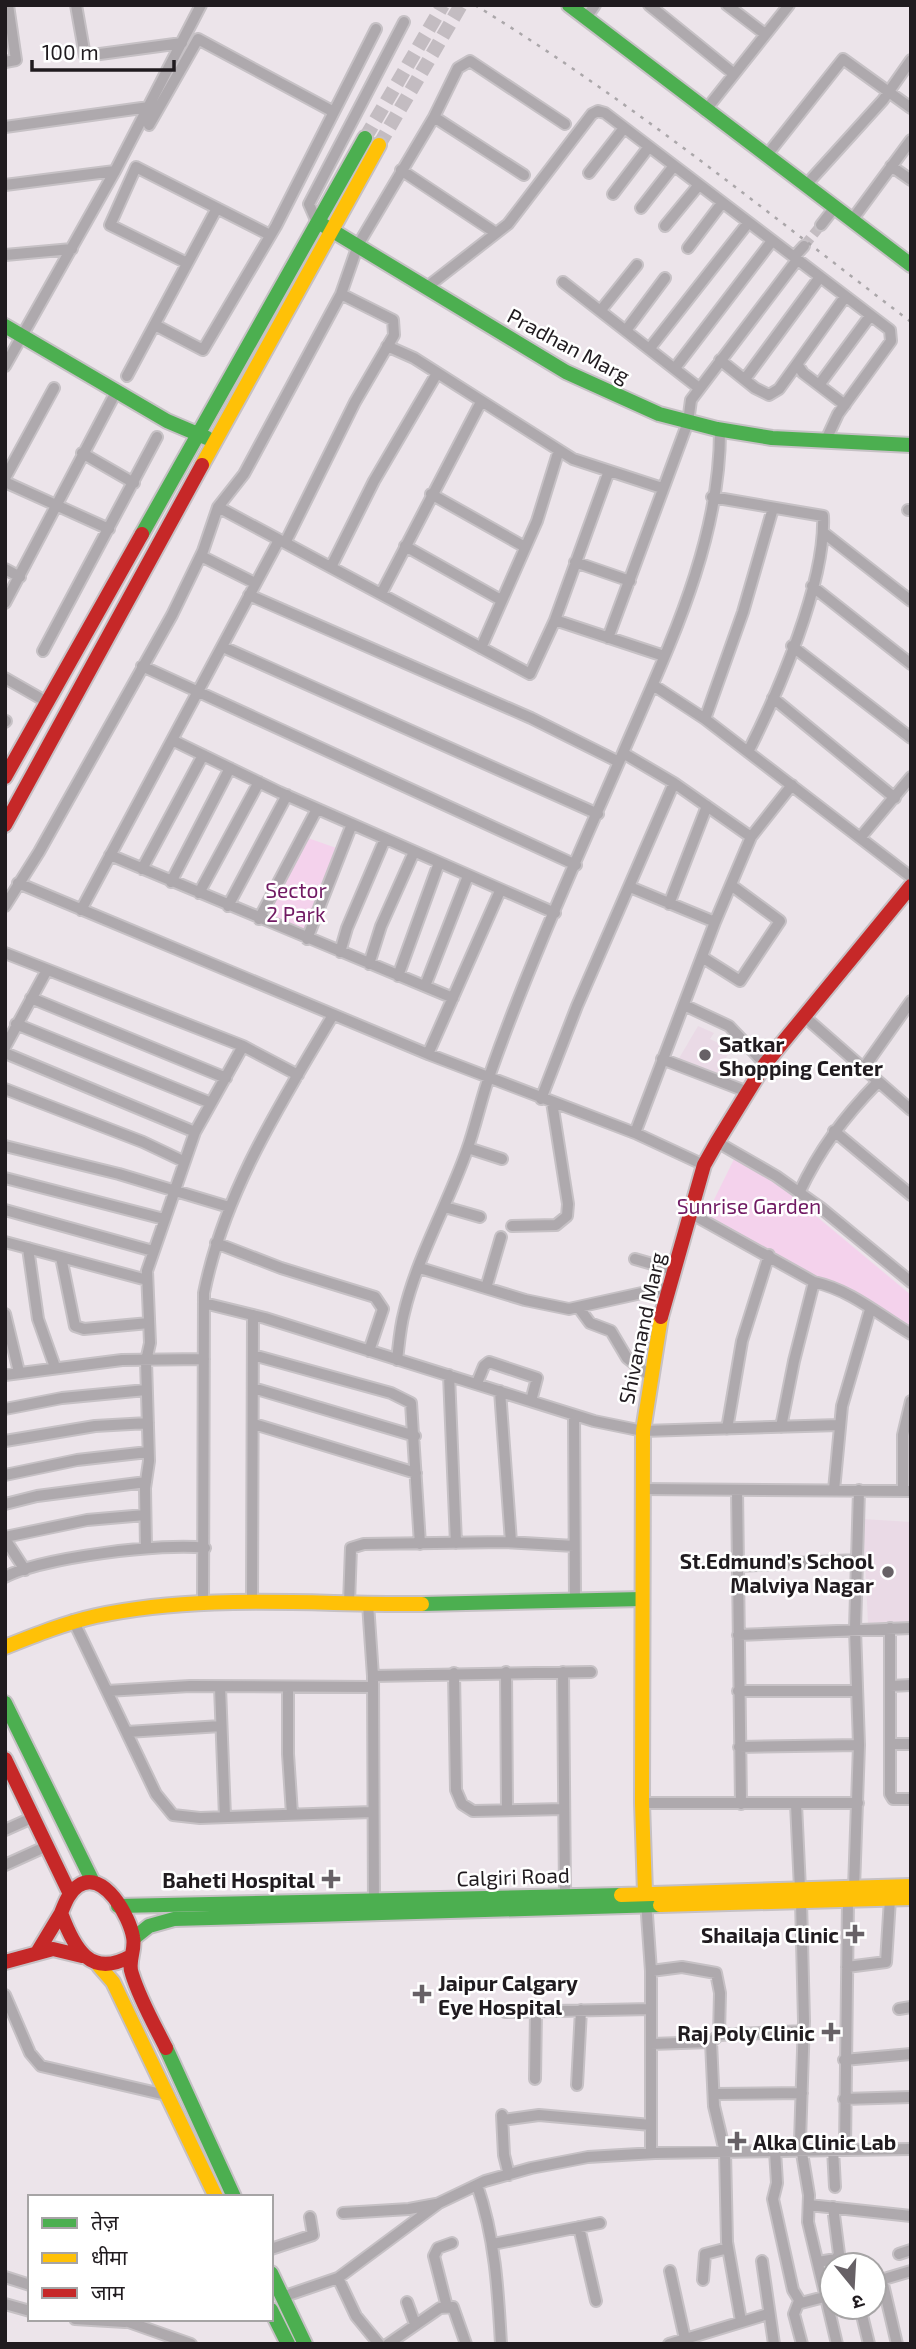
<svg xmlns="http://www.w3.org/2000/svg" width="916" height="2349" viewBox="0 0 916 2349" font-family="'Exo 2','Noto Sans Devanagari',sans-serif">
	<rect width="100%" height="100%" fill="#ece4ea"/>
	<path fill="#eadae6" d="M 698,1026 L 714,1033 L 710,1039 L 731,1049 L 725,1060 L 740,1067 L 731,1083 L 678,1060 Z
		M 863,1519 L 911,1522 L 911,1622 L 868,1623 Z"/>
	<path fill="#f4d2ec" d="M 305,837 L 342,850 L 307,936 L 262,918 Z
		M 738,1151 L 911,1295 L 911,1337 L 705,1218 Z"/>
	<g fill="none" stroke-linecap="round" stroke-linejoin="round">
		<path stroke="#c3bcc1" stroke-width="10" stroke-dasharray="10 5" stroke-linecap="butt" d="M 804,246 L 821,225"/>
		<path stroke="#c3bcc1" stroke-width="14" stroke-dasharray="14 7" stroke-linecap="butt" d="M 365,138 L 443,5
			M 379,145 L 461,5"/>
		<defs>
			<path id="street" d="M 76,5 L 85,56 L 182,43
				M 649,5 L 734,74
				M 727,5 L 765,34
				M 586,18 L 595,5
				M 5,62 L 16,60 L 8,5
				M 705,111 L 789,5
				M 434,117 L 524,175
				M 149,125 L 198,39 L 332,111
				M 5,127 L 149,107
				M 767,155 L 843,59 L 911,108
				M 891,166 L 911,180
				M 401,170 L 496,233
				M 589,173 L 624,128
				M 5,185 L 115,171
				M 806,185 L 883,100 L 911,60
				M 613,194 L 648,148
				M 641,208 L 673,167
				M 316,220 L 309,204 L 404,22
				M 852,220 L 911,140
				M 821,225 L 835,207
				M 665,226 L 698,186
				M 688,248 L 722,203
				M 5,255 L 72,249
				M 794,257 L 804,246
				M 187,263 L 110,225 L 136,167 L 270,235
				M 563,282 L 699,388
				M 427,287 L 508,224 L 592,114 L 598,111 L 605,113 L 890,330 L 891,341 L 838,414 L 825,442
				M 601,310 L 637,265
				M 155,325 L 203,350 L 276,226 L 376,29
				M 627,329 L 665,278
				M 387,346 L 414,358 L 573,459 L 662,488
				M 650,348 L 748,223
				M 720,360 L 755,388 L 769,395 L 779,389 L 797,364
				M 5,366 L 115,171 L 201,5
				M 675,368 L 772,241
				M 127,376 L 217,208
				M 745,379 L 820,277
				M 819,385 L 870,316
				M 845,405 L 803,373 L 797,364 L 845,297
				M 82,453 L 134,483
				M 5,478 L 54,388
				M 5,482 L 109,529
				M 431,494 L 525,547
				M 712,497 L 823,516 C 826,582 778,693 748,752
				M 218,507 L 530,674 L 555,620 L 609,471
				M 908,510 L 911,510
				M 824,533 L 911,601
				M 285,543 L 355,402 L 394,335 L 393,320 L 341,294
				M 405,546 L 501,600
				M 201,556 L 255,583
				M 575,562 L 630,581
				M 331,567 L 374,481 L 436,375
				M 5,569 L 20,577
				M 812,586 L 911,664
				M 381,594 L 481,402
				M 249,595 L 531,718 L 619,762
				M 5,603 L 116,392
				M 555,620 L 664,656
				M 608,638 L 688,422 L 691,400 L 797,260
				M 792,646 L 911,738
				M 223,647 L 598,814
				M 481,648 L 537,521 L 559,450
				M 43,651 L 157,437
				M 142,666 L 576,865
				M 5,678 L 47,702
				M 653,685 L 705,719 L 911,877
				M 773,698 L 895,798
				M 705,719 L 743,612 L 773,508
				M 5,722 L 6,721
				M 172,740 L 279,792 L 555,913
				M 623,753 L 674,783 L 751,837
				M 860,838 L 911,777
				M 110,855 L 453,998
				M 142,869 L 203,755
				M 171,882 L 230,768
				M 18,883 L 428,1054 L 635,1133 L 704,1165
				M 630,887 L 715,922
				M 199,893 L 259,782
				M 669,904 L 707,806
				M 5,906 L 39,852 L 172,615 L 203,551 L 218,507 L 244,474 L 341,294 L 358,245 L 434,117 L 458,68 L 470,61 L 565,124
				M 228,906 L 287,795
				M 81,910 L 279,540
				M 259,919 L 317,809
				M 307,939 L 352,824
				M 340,952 L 347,928 L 385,839
				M 5,953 L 243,1046 L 298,1075
				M 702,957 L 740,981 L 780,921 L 731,885
				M 369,964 L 381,926 L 414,852
				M 398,976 L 439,863
				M 425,986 L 468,876
				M 31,998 L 226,1078
				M 684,1005 L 729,1026 L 765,1064
				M 806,1018 L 911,1110
				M 16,1024 L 211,1103
				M 5,1047 L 47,970
				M 5,1053 L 195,1132
				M 428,1054 L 500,891
				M 662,1059 L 748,1092
				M 863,1069 L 911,1001
				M 5,1089 L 143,1142 L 183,1161
				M 541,1099 L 577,1006 L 674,783
				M 834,1131 L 911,1195
				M 635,1133 L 715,922 L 751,837 L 792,785
				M 717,1142 L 776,1176 L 821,1208 L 911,1282
				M 5,1146 L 119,1174 L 229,1207
				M 468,1148 L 502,1159
				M 5,1178 L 164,1219
				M 799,1193 C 819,1150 844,1117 877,1083
				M 445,1207 L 480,1217
				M 5,1210 L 153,1251
				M 690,1213 L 814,1282 L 794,1361 L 781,1427
				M 512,1226 L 556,1225 L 567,1216 L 568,1204 L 552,1102
				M 5,1242 L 147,1280
				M 216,1243 L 281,1268 L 375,1297 L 383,1309 L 369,1351
				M 28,1248 L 38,1319 L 55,1367
				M 61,1257 L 75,1326 L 84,1329 L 149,1323
				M 635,1259 L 673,1270
				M 420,1268 L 525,1300 L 569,1309 L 669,1287
				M 814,1282 C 851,1290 879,1315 911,1334
				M 486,1288 L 501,1237
				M 204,1303 L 265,1318 L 594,1421 L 643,1431 L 839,1425
				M 579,1308 L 590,1323 L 611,1331 L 627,1358 L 650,1376
				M 5,1314 L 19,1372
				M 253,1355 L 391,1393 L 411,1403 L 420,1544
				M 397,1360 C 399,1344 400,1328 404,1313 C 417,1257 448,1204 467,1150 C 476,1125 481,1099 490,1074 C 528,966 576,861 622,755 C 666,652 721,544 720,428
				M 5,1375 L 122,1360 L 204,1359
				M 449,1375 L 456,1543
				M 477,1383 L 484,1366 L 489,1362 L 537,1378 L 531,1401
				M 253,1388 L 415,1436
				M 500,1391 L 511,1542
				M 5,1409 L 62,1398 L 146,1390
				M 574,1415 L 575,1601
				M 254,1424 L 416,1473
				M 727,1429 L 742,1341 L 769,1255
				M 5,1441 L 95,1426 L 148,1423
				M 5,1475 L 77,1460 L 148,1452
				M 641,1489 L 911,1491
				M 737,1490 L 741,1804
				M 834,1490 L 842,1406 L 870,1310
				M 903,1491 L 903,1435 L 911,1401
				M 5,1504 L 37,1496 L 146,1482
				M 5,1537 L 87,1520 L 145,1515
				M 5,1539 L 25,1570
				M 146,1548 L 145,1488 L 149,1461 L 146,1361 L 150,1343 L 147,1271 L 195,1132 L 243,1046
				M 737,1566 L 856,1560
				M 5,1577 C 38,1558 167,1542 205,1548
				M 252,1601 L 253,1315
				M 349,1603 L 351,1548 L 364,1544 L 506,1542 L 574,1546
				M 203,1604 L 204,1293 C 224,1192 281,1103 333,1015
				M 368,1604 L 373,1676 L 374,1909
				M 73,1620 L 156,1794 L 173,1815 L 200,1818 L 372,1812
				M 890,1628 L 890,1794 L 893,1799 L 911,1799
				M 738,1635 L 911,1628
				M 506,1672 L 507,1810
				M 563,1672 L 565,1895
				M 454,1673 L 456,1790 L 462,1804 L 473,1811 L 563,1809
				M 373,1676 L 591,1672
				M 890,1686 L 911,1685
				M 220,1687 L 225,1817
				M 288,1687 L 288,1754 L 292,1814
				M 107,1691 L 190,1686 L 373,1687
				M 738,1691 L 857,1691
				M 127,1732 L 221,1726
				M 891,1744 L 911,1744
				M 739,1747 L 859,1745
				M 642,1803 L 858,1803
				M 796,1804 L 800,1889
				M 5,1830 L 34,1817
				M 5,1865 L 47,1846
				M 854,1888 L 859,1745 L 855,1629 L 859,1490
				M 646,1901 L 651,1971 L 651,2153
				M 801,1901 L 804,2021 L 800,2141 L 809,2195 L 808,2222 L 837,2344
				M 847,1967 L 886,1962 L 890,1899
				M 5,1995 L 30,2053 L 41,2066 L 166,2095
				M 899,2009 L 911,2007
				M 505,2012 L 651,2009
				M 719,2035 L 804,2031
				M 711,2042 L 714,2106 L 725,2152 L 727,2242 L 741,2321
				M 651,2044 L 711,2042 L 719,2035 L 720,1993 L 716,1973 L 682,1967 L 651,1971
				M 844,2060 L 911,2054
				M 535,2079 L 536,2011
				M 577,2085 L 581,2010
				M 714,2094 L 802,2093
				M 844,2099 L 911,2097
				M 502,2115 L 504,2155 L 509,2175
				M 503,2120 L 539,2115 L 651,2125
				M 833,2149 L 835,2187
				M 845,2149 L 848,1900
				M 775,2151 L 777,2183 L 773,2199 L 793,2290 L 801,2303 L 832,2295
				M 477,2185 C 495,2237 498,2289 501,2344
				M 809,2205 L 911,2216
				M 343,2213 L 409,2209 L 436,2204
				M 579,2227 L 596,2301
				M 493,2244 L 600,2223
				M 271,2249 L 313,2235 L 310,2217
				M 899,2254 L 911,2250
				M 762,2261 L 774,2344
				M 818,2262 L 836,2259 L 839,2254 L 833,2207
				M 670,2271 L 685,2339
				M 5,2277 L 30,2285
				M 338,2278 L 356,2316 L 379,2344
				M 703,2280 L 705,2254 L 728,2248
				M 882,2280 L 897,2344
				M 874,2282 L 911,2271
				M 282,2297 L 338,2278 L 439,2203 L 485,2181 L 531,2168 L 588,2157 L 655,2153 L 911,2149
				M 799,2301 L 794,2314 L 802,2344
				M 407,2302 L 415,2324
				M 5,2304 L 30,2311
				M 447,2307 L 434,2256 L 438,2248 L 452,2243
				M 860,2307 L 869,2344
				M 75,2319 L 125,2322
				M 120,2319 L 191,2344
				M 388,2344 L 440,2308 L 453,2307 L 466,2344
				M 669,2344 L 768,2314"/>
			<path id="fast" d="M 569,5 L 911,265
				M 323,225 L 566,372 L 659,414 L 717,429 L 772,438 L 911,445
				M 5,326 L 167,421 L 207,438
				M 142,534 L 365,138
				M 422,1604 L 642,1599
				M 5,1703 L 93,1882
				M 118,1906 L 621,1895
				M 134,1938 L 149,1926 L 174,1919 L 660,1905
				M 166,2048 L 234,2197
				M 271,2273 L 305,2344
				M 271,2310 L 288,2344"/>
			<path id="slow" d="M 202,465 L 379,145
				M 5,1647 C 35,1635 65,1623 96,1616 C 203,1593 314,1605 422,1604
				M 645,1893 L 642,1803 L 643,1431 L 661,1317
				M 621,1895 L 911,1886
				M 660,1905 L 911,1898
				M 99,1966 L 113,1982 L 216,2197"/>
			<path id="jam" d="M 5,777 L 142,534
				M 5,825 L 202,465
				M 661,1317 L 704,1165 L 717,1142 L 765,1064 L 911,886
				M 5,1759 L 69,1892
				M 38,1951 L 61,1913
				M 131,1956 C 90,1979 74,1948 61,1913 C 65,1903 69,1892 78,1886 C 104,1868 130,1918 133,1937 C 136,1950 127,1962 132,1974 C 140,2000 154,2024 166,2048
				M 5,1962 L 53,1949 L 82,1956"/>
		</defs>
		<use href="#street" stroke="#c6c1c5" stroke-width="14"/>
		<use href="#fast" stroke="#c6c1c5" stroke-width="18"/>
		<use href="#slow" stroke="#c6c1c5" stroke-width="18"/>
		<use href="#jam" stroke="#c6c1c5" stroke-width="18"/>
		<use href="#street" stroke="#aea9ad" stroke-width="10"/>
		<use href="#fast" stroke="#4caf50" stroke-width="14"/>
		<use href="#slow" stroke="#ffc107" stroke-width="14"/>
		<use href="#jam" stroke="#c62828" stroke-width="14"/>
		<path stroke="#aba7aa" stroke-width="2.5" stroke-dasharray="3.5 7" stroke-linecap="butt" d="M 475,5 C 628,99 768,213 911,322"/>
	</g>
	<g fill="#676166" stroke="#fff" stroke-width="2.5">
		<circle cx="705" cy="1055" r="7"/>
		<circle cx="888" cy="1572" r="7"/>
		<path d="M327.5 1868.5h7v7h7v7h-7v7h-7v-7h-7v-7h7z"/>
		<path d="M851.5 1923.5h7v7h7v7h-7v7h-7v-7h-7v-7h7z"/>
		<path d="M418.5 1983.5h7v7h7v7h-7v7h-7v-7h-7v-7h7z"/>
		<path d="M827.5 2021.5h7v7h7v7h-7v7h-7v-7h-7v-7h7z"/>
		<path d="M733.5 2130.5h7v7h7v7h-7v7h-7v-7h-7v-7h7z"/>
	</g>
	<g text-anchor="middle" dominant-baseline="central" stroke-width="5" stroke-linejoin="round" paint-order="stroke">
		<g font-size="21" fill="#201b1f" stroke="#fff">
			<text transform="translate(569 345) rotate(28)">Pradhan Marg</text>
			<text transform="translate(641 1328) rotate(-78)">Shivanand Marg</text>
			<text transform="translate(513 1876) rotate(-2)">Calgiri Road</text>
		</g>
		<g font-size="21" fill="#711a63" stroke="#fff">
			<text x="296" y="889">Sector<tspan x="296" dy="24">2 Park</tspan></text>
			<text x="749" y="1205">Sunrise Garden</text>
		</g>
		<g font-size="21" font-weight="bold" fill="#201b1f" stroke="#fff" text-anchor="end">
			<text x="719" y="1043" text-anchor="start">Satkar<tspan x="719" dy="24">Shopping Center</tspan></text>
			<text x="874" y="1560">St.Edmund’s School<tspan x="874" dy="24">Malviya Nagar</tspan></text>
			<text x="315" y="1879">Baheti Hospital</text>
			<text x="839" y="1934">Shailaja Clinic</text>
			<text x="438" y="1982" text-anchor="start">Jaipur Calgary<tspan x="438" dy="24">Eye Hospital</tspan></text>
			<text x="815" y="2032">Raj Poly Clinic</text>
			<text x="753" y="2141" text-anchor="start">Alka Clinic Lab</text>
		</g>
	</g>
	<rect width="916" height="2349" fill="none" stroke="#201b1f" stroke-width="14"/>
	<rect x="28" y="2195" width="245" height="126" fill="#ffffff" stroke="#a6a4a5" stroke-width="2"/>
	<rect x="42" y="2218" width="35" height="10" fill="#4caf50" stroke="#a6a4a5" stroke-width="2"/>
	<text x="91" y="2230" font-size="21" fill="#201b1f">तेज़</text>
	<rect x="42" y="2253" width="35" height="10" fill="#ffc107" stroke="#a6a4a5" stroke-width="2"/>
	<text x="91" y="2265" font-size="21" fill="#201b1f">धीमा</text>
	<rect x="42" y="2288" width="35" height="10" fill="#c62828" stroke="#a6a4a5" stroke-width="2"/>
	<text x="91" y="2300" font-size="21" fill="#201b1f">जाम</text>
	<g transform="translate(853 2286) rotate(162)"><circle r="33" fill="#ffffff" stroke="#a6a4a5" stroke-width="2"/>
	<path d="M0-5L12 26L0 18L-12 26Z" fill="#676166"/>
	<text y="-10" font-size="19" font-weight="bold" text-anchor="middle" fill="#201b1f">उ</text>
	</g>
	<path d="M32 60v10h142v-10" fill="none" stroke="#201b1f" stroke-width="3.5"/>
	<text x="42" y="60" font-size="21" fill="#201b1f" stroke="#ffffff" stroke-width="5" paint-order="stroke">100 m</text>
</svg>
